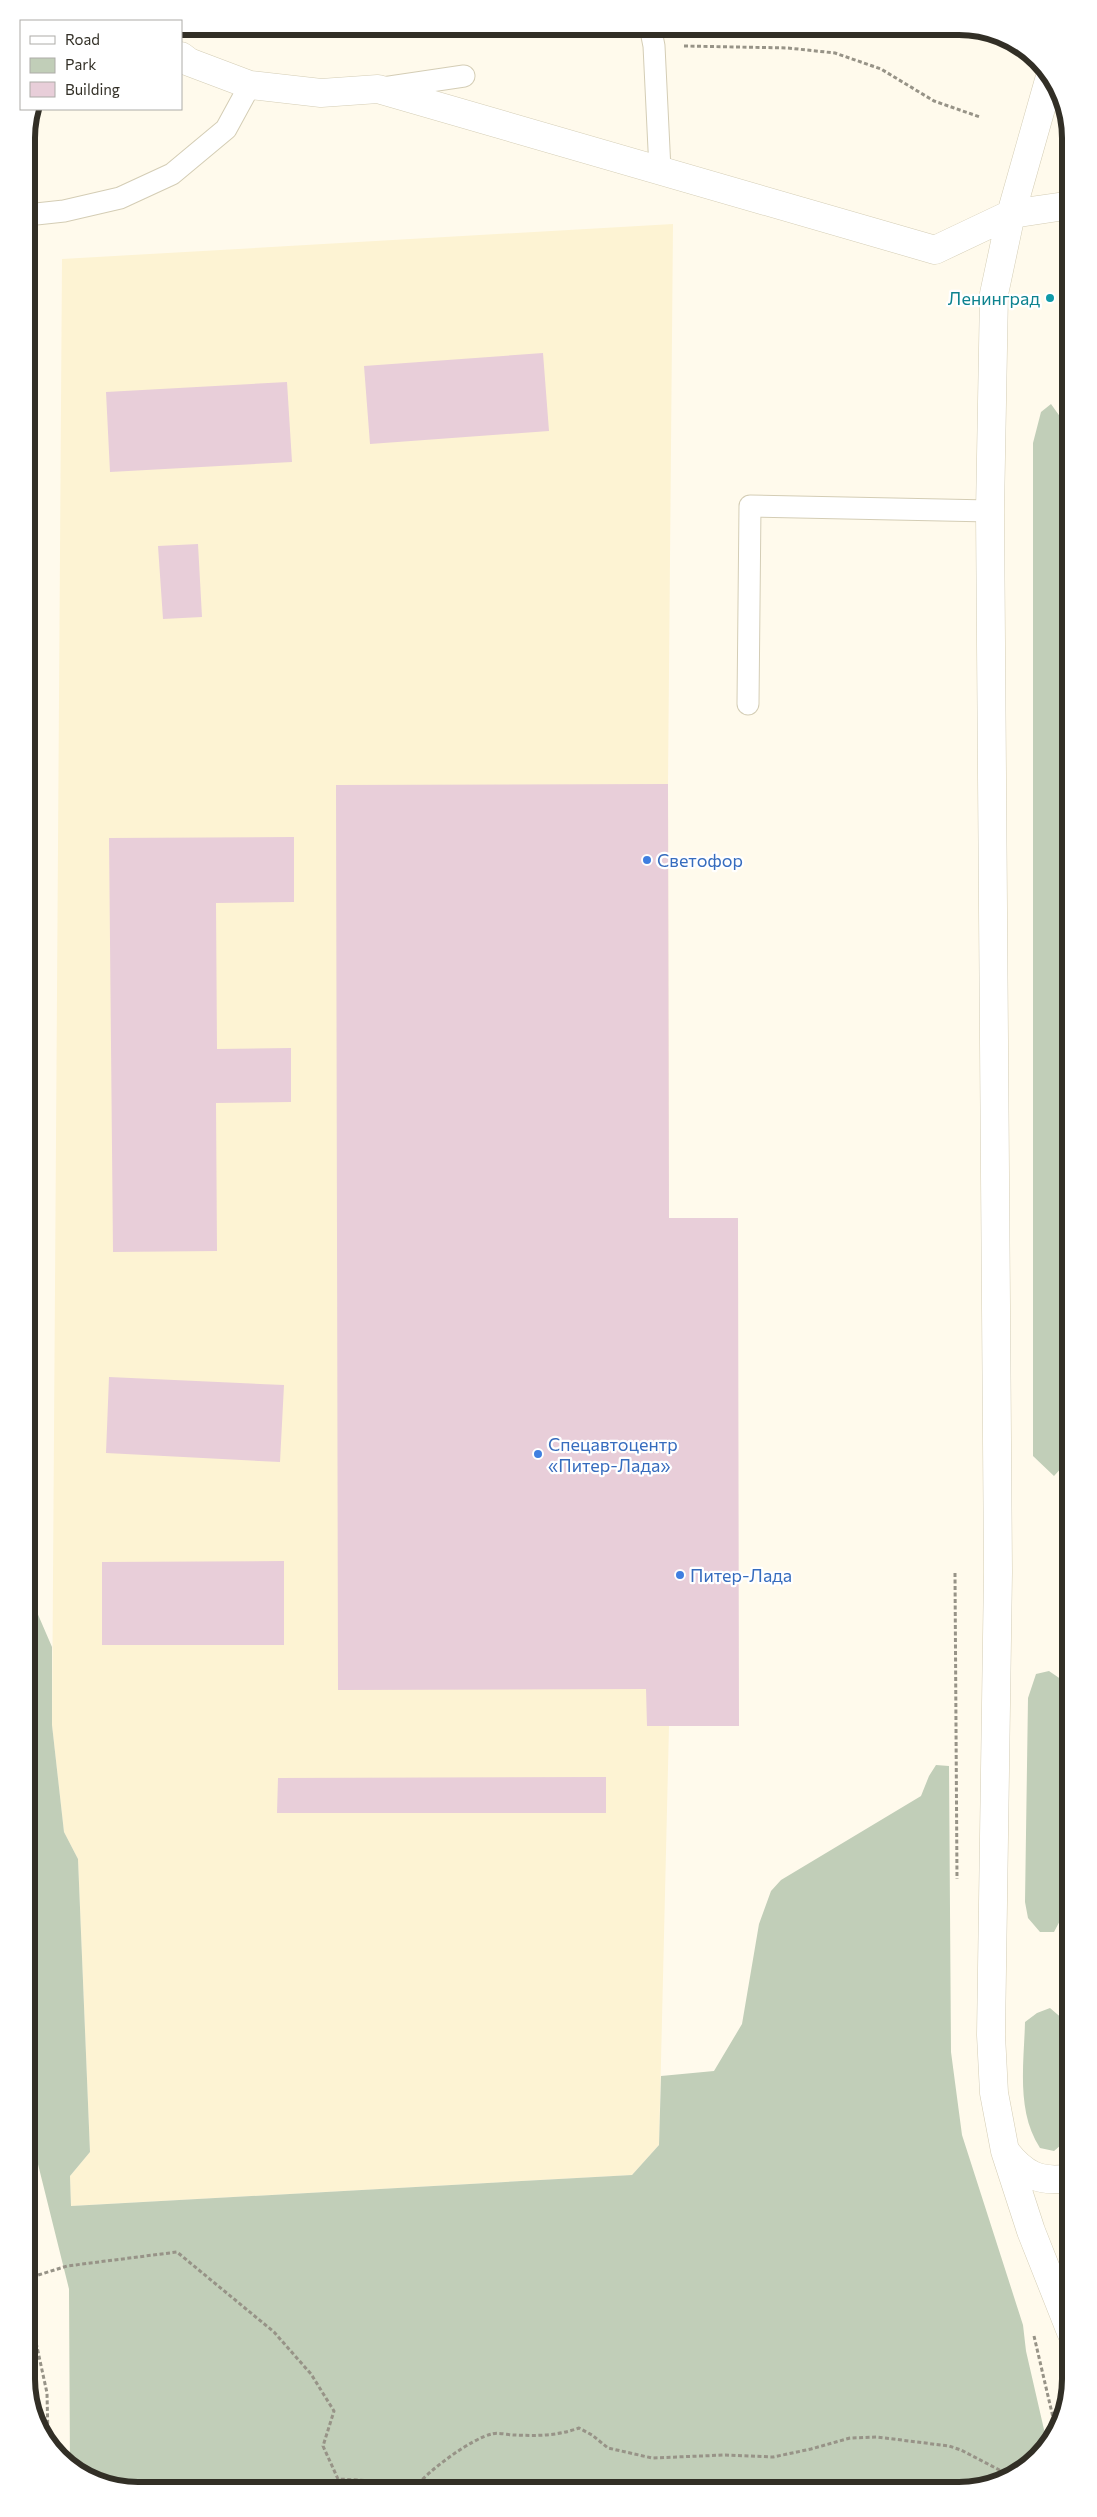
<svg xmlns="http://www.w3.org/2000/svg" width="1097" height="2517" viewBox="0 0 1097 2517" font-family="Commissioner,sans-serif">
	<rect width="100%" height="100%" fill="#fffaec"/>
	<path fill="#fdf3d3" d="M 183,26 L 286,26 L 183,30 Z
		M 673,224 L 668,784 L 669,1218 L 739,1726 L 669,1726 L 659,2145 L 632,2175 L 71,2206 L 70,2176 L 90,2152 L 78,1859 L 64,1832 L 52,1725 L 62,259 Z"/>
	<path fill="#c1ceb8" d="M 1051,404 L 1066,425 L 1068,1166 L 1065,1464 L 1054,1476 L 1033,1456 L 1033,443 L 1041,412 Z
		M 30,1596 L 52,1647 L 52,1725 L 64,1832 L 78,1859 L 90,2152 L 70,2176 L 71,2206 L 632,2175 L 659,2145 L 661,2076 L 714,2071 L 742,2024 L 759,1924 L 771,1891 L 781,1880 L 921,1796 L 929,1776 L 936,1765 L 949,1766 L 951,2052 L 962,2135 L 1023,2325 L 1026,2351 L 1048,2447 L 995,2485 L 130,2490 L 70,2468 L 69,2289 L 32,2140 Z
		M 1049,1671 L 1065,1682 L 1068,1705 L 1064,1913 L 1054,1932 L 1040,1932 L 1028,1918 L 1025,1902 L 1028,1698 L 1036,1674 Z
		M 1050,2008 L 1064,2020 L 1070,2034 L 1070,2134 L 1069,2138 L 1054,2151 L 1040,2148 C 1016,2111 1024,2064 1025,2022 L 1037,2013 Z"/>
	<path fill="#e8ced9" d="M 543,353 L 549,431 L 370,444 L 364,366 Z
		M 287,382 L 292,462 L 110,472 L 106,392 Z
		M 198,544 L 202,617 L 163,619 L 158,546 Z
		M 668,784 L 669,1218 L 738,1218 L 739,1726 L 647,1726 L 646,1689 L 338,1690 L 336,785 Z
		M 294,837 L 294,902 L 216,903 L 217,1049 L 291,1048 L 291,1102 L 216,1103 L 217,1251 L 113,1252 L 109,838 Z
		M 109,1377 L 284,1385 L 280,1462 L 106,1453 Z
		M 284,1561 L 284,1645 L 102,1645 L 102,1562 Z
		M 606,1777 L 606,1813 L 277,1813 L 278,1778 Z"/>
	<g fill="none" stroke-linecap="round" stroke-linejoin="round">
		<defs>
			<path id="service" d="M 650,26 L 654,46 L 660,170
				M 383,88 L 464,76
				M 27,215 L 64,211 L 120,198 L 172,174 L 226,129 L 250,85
				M 748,704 L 750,506 L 990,511"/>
			<path id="minor" d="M 181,56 L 189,62 L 250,85 L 321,93 L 378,89 L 935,250 L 1011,214 L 1065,206
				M 1049,80 L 1011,214 L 994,294 L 990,511 L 998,1572 L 991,2035 L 994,2093 L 1005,2151 L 1031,2231 L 1071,2332
				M 1006,2152 C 1024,2175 1040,2183 1070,2178"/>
		</defs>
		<use href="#service" stroke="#d4cdb5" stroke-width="23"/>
		<use href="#minor" stroke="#d4cdb5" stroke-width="29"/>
		<path stroke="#979387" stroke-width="3" stroke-dasharray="4 2.5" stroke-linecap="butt" d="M 684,46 L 788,48 L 835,53 L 881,69 L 934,101 L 980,117
			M 955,1573 L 957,1879
			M 32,2277 L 67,2266 L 177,2252 L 274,2332 L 311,2374 L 334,2411 L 323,2446 L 338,2479 L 374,2481 L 382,2489
			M 32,2324 L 47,2393 L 48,2437
			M 1034,2336 L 1055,2426
			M 414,2489 C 426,2472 472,2438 492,2434 C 498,2432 508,2435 515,2435 C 537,2436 557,2436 579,2428 L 592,2435 L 608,2448 L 652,2458 L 725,2455 L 773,2457 L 811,2449 L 850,2438 L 877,2437 L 949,2446 L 961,2450 L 1009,2475"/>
		<use href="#service" stroke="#fff" stroke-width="21"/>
		<use href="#minor" stroke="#fff" stroke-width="28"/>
	</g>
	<circle fill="#0f9aa8" stroke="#fff" stroke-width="2" cx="1050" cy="298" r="5"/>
	<g fill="#3f7fe0" stroke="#fff" stroke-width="2">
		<circle cx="647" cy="860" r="5"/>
		<circle cx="538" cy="1454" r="5"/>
		<circle cx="680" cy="1575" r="5"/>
	</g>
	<g text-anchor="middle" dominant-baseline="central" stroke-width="4.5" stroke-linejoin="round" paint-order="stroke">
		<g font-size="18" fill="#0d838f" stroke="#fff" text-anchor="end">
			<text x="1040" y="298">Ленинград</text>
		</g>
		<g font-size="18" fill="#366cbe" stroke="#fff" text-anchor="start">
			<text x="657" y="860">Светофор</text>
			<text x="548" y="1444">Спецавтоцентр<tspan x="548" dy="21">«Питер-Лада»</tspan></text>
			<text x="690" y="1575">Питер-Лада</text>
		</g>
	</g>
	<path d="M0 0H1097V2517H0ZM138 35H959A103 103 0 0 1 1062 138V2379A103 103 0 0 1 959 2482H138A103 103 0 0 1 35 2379V138A103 103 0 0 1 138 35Z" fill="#fff" fill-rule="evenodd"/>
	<path fill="none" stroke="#322f26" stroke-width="6" d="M138 35H959A103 103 0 0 1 1062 138V2379A103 103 0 0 1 959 2482H138A103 103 0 0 1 35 2379V138A103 103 0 0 1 138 35Z"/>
	<rect x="20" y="20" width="162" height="90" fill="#ffffff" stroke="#adaca8"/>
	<rect x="30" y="36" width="25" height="8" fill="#ffffff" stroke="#adaca8"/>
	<text x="65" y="45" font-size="15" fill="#322f26">Road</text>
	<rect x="30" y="58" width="25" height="15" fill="#c1ceb8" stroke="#adaca8"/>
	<text x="65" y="70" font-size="15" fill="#322f26">Park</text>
	<rect x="30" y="82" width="25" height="15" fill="#e8ced9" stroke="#adaca8"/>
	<text x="65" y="95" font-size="15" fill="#322f26">Building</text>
</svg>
